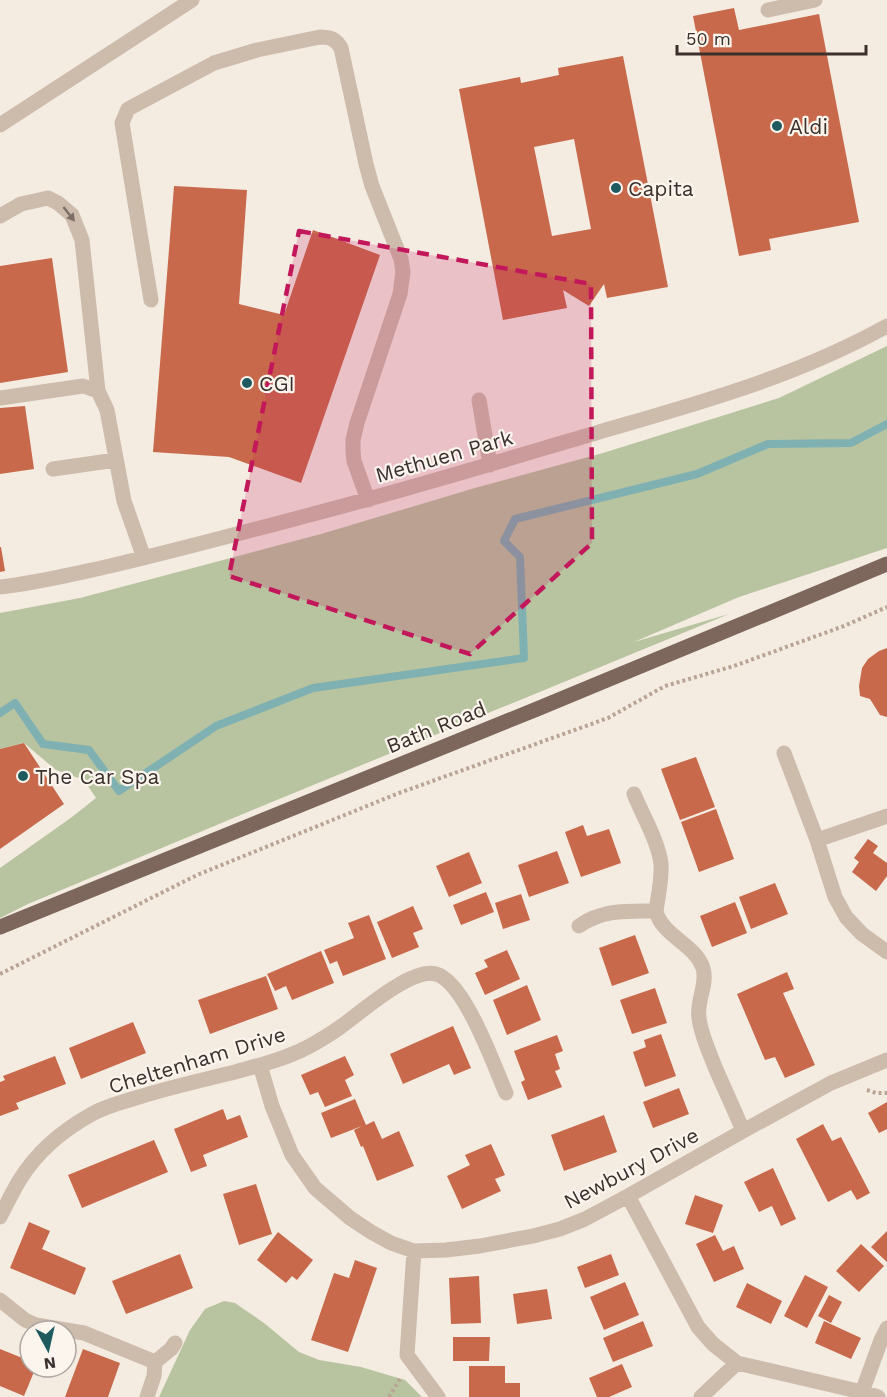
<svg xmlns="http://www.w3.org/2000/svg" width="887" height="1397" viewBox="0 0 887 1397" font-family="'Work Sans',sans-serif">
	<rect width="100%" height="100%" fill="#f4ebe1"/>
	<path fill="#b8c4a0" d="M 887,346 L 887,548 L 739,597 L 634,642 L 729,614 L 255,809 L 28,904 L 0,918 L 0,868 L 72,817 L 96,798 L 84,780 L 56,770 L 24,743 L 0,749 L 0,613 L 80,598 L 321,534 L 475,488 L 603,453 L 779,398 Z
		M 224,1301 L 235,1303 L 264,1323 L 299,1352 L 319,1360 L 361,1367 L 405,1380 L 422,1397 L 159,1397 L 190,1330 L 205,1309 Z"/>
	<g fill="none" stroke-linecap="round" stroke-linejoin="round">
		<path stroke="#7fb0b2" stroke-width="8" d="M 0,713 L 15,703 L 43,744 L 89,750 L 119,791 L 216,726 L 313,688 L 524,658 L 520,557 L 504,541 L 515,519 L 697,474 L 768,444 L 851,443 L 887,424"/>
	</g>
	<path fill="#c8694b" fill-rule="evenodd" d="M 734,8 L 739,30 L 819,14 L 859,222 L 769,239 L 771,250 L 739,256 L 693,16 Z
		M 623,56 L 668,287 L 607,298 L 604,284 L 589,306 L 563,290 L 567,308 L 503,320 L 459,89 L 520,77 L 521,83 L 559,75 L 558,68 ZM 574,139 L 591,229 L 552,236 L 534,147 Z
		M 174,186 L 247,190 L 239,304 L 284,315 L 313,230 L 380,255 L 301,483 L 229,457 L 153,452 Z
		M 52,258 L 68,372 L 0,383 L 0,266 Z
		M 25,406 L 34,469 L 0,474 L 0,408 Z
		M 0,547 L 1,547 L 5,571 L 0,572 Z
		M 887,648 L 887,717 L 880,715 L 870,699 L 860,696 L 859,686 L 862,668 L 868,659 L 879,651 Z
		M 24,743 L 64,804 L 0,849 L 0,749 Z
		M 696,757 L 715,807 L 680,820 L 661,769 Z
		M 716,809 L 734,859 L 699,872 L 681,822 Z
		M 583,825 L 587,836 L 609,829 L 621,863 L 581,877 L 565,832 Z
		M 868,839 L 878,846 L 873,853 L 887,863 L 887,876 L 876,891 L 852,872 L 859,862 L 854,858 Z
		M 557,851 L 569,883 L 529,897 L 518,865 Z
		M 469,852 L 482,883 L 449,897 L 436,866 Z
		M 775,883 L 788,914 L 751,929 L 739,897 Z
		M 486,892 L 494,912 L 461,925 L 453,905 Z
		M 521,894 L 530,920 L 503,929 L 495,903 Z
		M 735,902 L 747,933 L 712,947 L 700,916 Z
		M 413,906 L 423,929 L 413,933 L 419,947 L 392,958 L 377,922 Z
		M 369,915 L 386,959 L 343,976 L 337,961 L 330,964 L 324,950 L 354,938 L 348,923 Z
		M 635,935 L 649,973 L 612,986 L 599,948 Z
		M 507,950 L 520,979 L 485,995 L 475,973 L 488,967 L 484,960 Z
		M 321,951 L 334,983 L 292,1000 L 286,986 L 275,991 L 267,974 Z
		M 787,972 L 794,989 L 783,993 L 815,1065 L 785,1078 L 775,1057 L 765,1060 L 737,994 Z
		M 266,976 L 278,1009 L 210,1034 L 198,1000 Z
		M 527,985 L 541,1020 L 507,1035 L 493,1000 Z
		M 655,988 L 667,1023 L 632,1034 L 620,1000 Z
		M 133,1022 L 146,1053 L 81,1079 L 69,1048 Z
		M 453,1026 L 471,1068 L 454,1075 L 449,1064 L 403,1084 L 390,1054 Z
		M 661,1034 L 676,1076 L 645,1087 L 633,1052 L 646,1047 L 644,1040 Z
		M 557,1035 L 563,1051 L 555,1054 L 560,1069 L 555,1071 L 562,1087 L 528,1100 L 521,1082 L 525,1080 L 514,1051 Z
		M 55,1056 L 66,1084 L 16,1103 L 19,1109 L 0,1116 L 0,1082 L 5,1080 L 3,1076 Z
		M 345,1056 L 354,1075 L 345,1080 L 352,1096 L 325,1107 L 318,1092 L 310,1095 L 301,1075 Z
		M 679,1088 L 689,1114 L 653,1128 L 643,1102 Z
		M 355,1099 L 366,1125 L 374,1121 L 382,1139 L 399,1131 L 414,1166 L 377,1181 L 363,1146 L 361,1147 L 354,1130 L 362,1126 L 331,1138 L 321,1113 Z
		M 887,1102 L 887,1129 L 879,1133 L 868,1113 Z
		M 223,1109 L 227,1120 L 240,1115 L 248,1137 L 203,1155 L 207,1166 L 191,1172 L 174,1129 Z
		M 604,1115 L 617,1152 L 564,1171 L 551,1135 Z
		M 823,1124 L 832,1141 L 841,1137 L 870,1193 L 857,1200 L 851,1190 L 828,1202 L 796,1139 Z
		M 154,1140 L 168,1172 L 82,1208 L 68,1175 Z
		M 491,1144 L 505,1175 L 495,1179 L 501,1191 L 462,1209 L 447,1176 L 470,1165 L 465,1155 Z
		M 773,1168 L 796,1219 L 781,1226 L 772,1206 L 759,1212 L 744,1182 Z
		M 256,1184 L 272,1234 L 239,1245 L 223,1194 Z
		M 695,1195 L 723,1205 L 713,1233 L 685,1224 Z
		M 29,1222 L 50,1231 L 42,1249 L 86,1268 L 75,1295 L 10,1268 Z
		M 887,1231 L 887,1262 L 871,1247 Z
		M 278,1232 L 313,1260 L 297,1280 L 292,1276 L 286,1283 L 257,1260 Z
		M 715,1235 L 723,1251 L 734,1246 L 744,1269 L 714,1282 L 696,1244 Z
		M 861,1244 L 884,1266 L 859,1292 L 836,1271 Z
		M 180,1254 L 193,1288 L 126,1314 L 112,1281 Z
		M 611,1254 L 619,1275 L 585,1288 L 577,1267 Z
		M 355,1260 L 377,1268 L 348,1352 L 311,1340 L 334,1273 L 349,1278 Z
		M 805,1275 L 828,1287 L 807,1328 L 784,1316 Z
		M 479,1276 L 481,1323 L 451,1324 L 449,1278 Z
		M 625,1282 L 639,1315 L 604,1330 L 590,1297 Z
		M 747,1283 L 782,1301 L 771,1324 L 736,1307 Z
		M 547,1289 L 552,1319 L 517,1324 L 513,1294 Z
		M 829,1295 L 842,1302 L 831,1323 L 818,1316 Z
		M 643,1321 L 653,1346 L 613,1362 L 603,1338 Z
		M 824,1321 L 861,1338 L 851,1359 L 815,1343 Z
		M 453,1337 L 490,1337 L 489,1361 L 453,1361 Z
		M 0,1349 L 30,1361 L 30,1367 L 36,1367 L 24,1396 L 0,1386 Z
		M 83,1349 L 120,1363 L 108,1397 L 65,1397 Z
		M 622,1364 L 632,1387 L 609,1397 L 597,1397 L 589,1378 Z
		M 469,1366 L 505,1366 L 505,1383 L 520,1383 L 520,1397 L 469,1397 Z"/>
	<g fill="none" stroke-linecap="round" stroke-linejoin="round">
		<path stroke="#b9a596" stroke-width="4" stroke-dasharray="3 3" stroke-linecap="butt" d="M 0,974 L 197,875 L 399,793 L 608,718 L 665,686 L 734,666 L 844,626 L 887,607
			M 867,1090 L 876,1093 L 887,1093
			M 389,1397 L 400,1379"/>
		<path stroke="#cdbbac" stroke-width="15" d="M 768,10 L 815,0
			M 0,125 L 192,0
			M 0,216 L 21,204 L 48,198 L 58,203 L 72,215 L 82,240 L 98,391 L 107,410 L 124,501 L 144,558
			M 151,300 L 122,123 L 128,109 L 214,63 L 257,50 L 320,37 C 330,37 336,39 341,48 L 366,164 L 372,186 L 401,259 L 403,272 L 400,294 L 357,423 L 353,440 L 353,451 L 354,461 L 368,500
			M 0,398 L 83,386 L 98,391
			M 479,400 L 490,465
			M 53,469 L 116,460
			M 0,587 C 37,583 73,574 110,566 C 178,550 245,532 313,514 C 409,489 504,460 599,432 C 699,403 795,377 887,326
			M 784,753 L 817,840 L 835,897 L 846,917 L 862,934 L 887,952
			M 634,794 C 642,814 659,843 661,864 C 662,880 658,896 656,911 C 662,936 695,944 703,968 C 708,984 696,1002 699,1018 C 701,1035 709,1051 715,1067 C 724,1088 734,1109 743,1131
			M 817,840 L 887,816
			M 579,926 C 603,909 628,911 656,911
			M 260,1065 L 272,1106 L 292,1155 L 315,1188 L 350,1218 L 371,1232 L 391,1243 L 414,1251 L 446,1250 L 480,1246 L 533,1236 L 560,1229 L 585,1219 L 628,1196 L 743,1131 L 831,1083 L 887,1060
			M 628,1196 L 698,1327 L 713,1344 L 737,1363 L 862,1392 L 878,1397
			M 0,1217 C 6,1205 12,1193 19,1181 C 36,1153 63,1130 92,1114 C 106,1106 123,1102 139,1097 C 170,1087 203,1080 235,1072 C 260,1065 285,1059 308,1047 C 319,1041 329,1035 339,1028 C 359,1014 411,967 436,974 C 465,982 494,1066 506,1093
			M 414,1251 L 407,1355 L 438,1397
			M 0,1300 L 25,1320 L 36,1325 L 84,1333 L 155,1362 L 154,1376 L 147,1397
			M 155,1362 L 171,1349 L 175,1343
			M 862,1392 L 881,1340 L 887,1328
			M 701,1397 L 737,1363"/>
		<path stroke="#7d675c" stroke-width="15" d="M 0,927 L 537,709 L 887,564"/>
	</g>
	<defs><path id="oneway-solid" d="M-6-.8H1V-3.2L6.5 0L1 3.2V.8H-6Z" transform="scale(1.5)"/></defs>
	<use fill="#7d6f65" href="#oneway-solid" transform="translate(69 214) rotate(52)"/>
	<path fill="#c2185b" fill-opacity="0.2" stroke="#c2185b" stroke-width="4.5" stroke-dasharray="12 8" stroke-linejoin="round" d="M 299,231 L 591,284 L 592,543 L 470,654 L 229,576 Z"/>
	<g fill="#1f5a5e" stroke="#fbf5ee" stroke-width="2">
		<circle cx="777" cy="126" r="6"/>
		<circle cx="616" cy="188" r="6"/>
		<circle cx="247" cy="383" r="6"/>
		<circle cx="23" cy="776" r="6"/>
	</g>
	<g text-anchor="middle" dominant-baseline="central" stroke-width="4.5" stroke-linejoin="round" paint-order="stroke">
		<g font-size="21" fill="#3b302b" stroke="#fbf5ee" text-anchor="start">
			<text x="789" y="126">Aldi</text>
			<text x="628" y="188">Capita</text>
			<text x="259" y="383">CGI</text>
			<text x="35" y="776">The Car Spa</text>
		</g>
		<g font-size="21" fill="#3b302b" stroke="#fbf5ee">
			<text transform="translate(444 456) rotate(-16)">Methuen Park</text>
			<text transform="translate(436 727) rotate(-22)">Bath Road</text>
			<text transform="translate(197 1060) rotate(-17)">Cheltenham Drive</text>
			<text transform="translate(631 1168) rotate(-28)">Newbury Drive</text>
		</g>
	</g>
	<g transform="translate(48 1349) rotate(172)"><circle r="28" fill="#fbf5ee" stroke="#aea6a0" stroke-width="1.5"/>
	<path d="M0-4.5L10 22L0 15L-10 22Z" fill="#1f5a5e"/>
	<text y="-9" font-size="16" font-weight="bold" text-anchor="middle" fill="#3b302b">N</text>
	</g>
	<path d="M677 45v9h189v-9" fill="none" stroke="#3b302b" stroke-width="3"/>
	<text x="686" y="45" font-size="18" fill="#3b302b" stroke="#fbf5ee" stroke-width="4.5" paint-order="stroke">50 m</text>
</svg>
